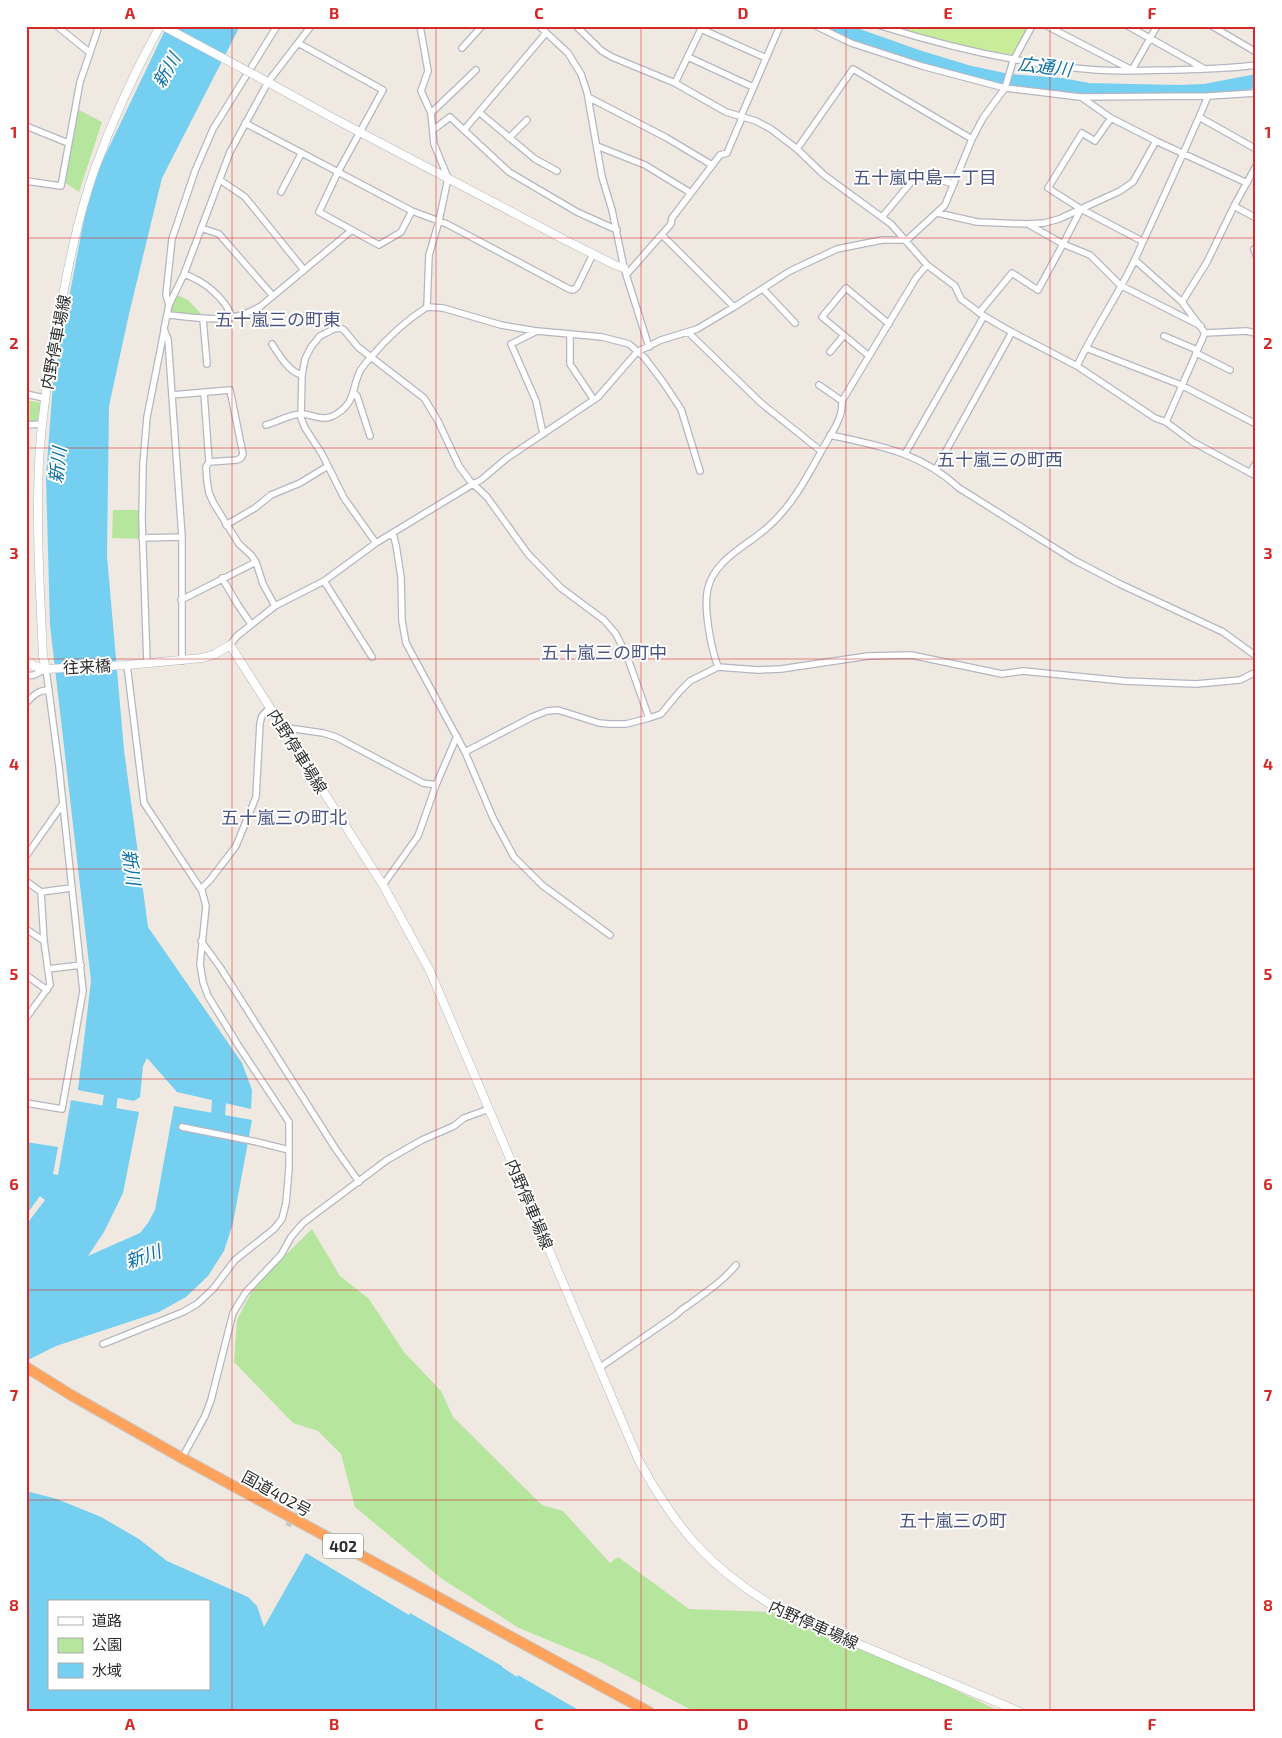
<svg xmlns="http://www.w3.org/2000/svg" width="1282" height="1738" viewBox="0 0 1282 1738" font-family="'Exo 2','Noto Sans JP',sans-serif">
	<rect width="100%" height="100%" fill="#efe9e1"/>
	<path fill="#b6e59e" d="M 77,109 L 102,122 L 79,192 L 63,181 Z
		M 177,295 L 188,300 L 204,317 L 170,312 Z
		M 26,400 L 42,403 L 40,422 L 26,423 Z
		M 113,510 L 140,510 L 141,539 L 112,538 Z
		M 312,1229 L 340,1276 L 369,1299 L 404,1352 L 441,1391 L 453,1417 L 542,1505 L 563,1511 L 610,1563 L 618,1557 L 689,1609 L 773,1612 L 904,1665 L 1001,1712 L 695,1712 L 599,1661 L 519,1628 L 442,1579 L 355,1507 L 341,1454 L 318,1431 L 293,1423 L 234,1362 L 237,1320 L 255,1285 Z"/>
	<path fill="#c9ec9a" d="M 884,26 L 1028,26 L 1012,55 L 956,45 Z"/>
	<path fill="#75cff0" fill-rule="evenodd" d="M 167,26 L 240,26 L 162,178 L 129,314 L 109,406 L 107,556 L 124,750 L 148,927 L 242,1063 L 252,1090 L 251,1109 L 177,1092 L 147,1058 L 143,1066 L 140,1097 L 134,1101 L 78,1090 L 91,981 L 50,625 L 46,477 L 53,383 L 90,187 Z
		M 71,1100 L 139,1112 L 123,1193 L 104,1232 L 88,1256 L 140,1233 L 148,1223 L 155,1210 L 174,1106 L 252,1120 L 233,1223 L 224,1251 L 208,1276 L 186,1297 L 159,1312 L 56,1346 L 26,1361 L 26,1225 L 45,1200 L 40,1196 L 26,1215 L 26,1142 L 58,1147 L 53,1174 L 58,1175 Z
		M 26,1491 L 57,1499 L 101,1517 L 139,1539 L 167,1561 L 248,1597 L 257,1606 L 264,1627 L 306,1553 L 409,1615 L 410,1613 L 502,1666 L 502,1667 L 517,1677 L 518,1675 L 582,1712 L 26,1712 ZM 49,1602 L 209,1602 L 209,1689 L 49,1689 Z"/>
	<g fill="none" stroke-linecap="round" stroke-linejoin="round">
		<path stroke="#75cff0" stroke-width="14" d="M 837,26 L 856,35 L 921,58 L 967,72 L 1009,81 L 1061,85 L 1088,90 L 1178,92 L 1204,91 L 1256,81
			M 107,1125 L 113,1079
			M 217,1133 L 220,1084"/>
		<path stroke="#c8c4bd" stroke-width="5.5" stroke-dasharray="5.5 3" stroke-linecap="butt" d="M 288,1526 L 297,1507"/>
		<defs>
			<path id="street" d="M 57,26 L 89,52
				M 539,26 L 568,53 L 581,74 L 587,92 L 602,177 L 612,210 L 624,268 L 649,347
				M 576,26 L 602,51 L 612,57 L 675,83 L 726,112 L 756,121 L 771,129 L 797,149 L 824,175 L 891,224 L 927,265 L 955,286 L 961,299 L 984,316 L 1008,330 L 1077,366 L 1155,418 L 1166,422 L 1193,442 L 1256,476
				M 816,26 L 851,43 L 922,66 L 1005,88 L 1080,97 L 1208,96 L 1256,93
				M 881,26 C 951,48 1024,65 1097,70 C 1122,72 1147,70 1172,70 C 1200,69 1228,69 1256,65
				M 1047,26 L 1132,70 L 1157,26
				M 1128,26 L 1203,68
				M 1212,26 L 1256,52
				M 298,43 L 383,90 L 338,172 L 319,212 L 379,245 L 401,232 L 412,211
				M 462,48 L 482,26
				M 688,57 L 753,87
				M 675,83 L 701,29 L 766,58
				M 588,97 L 667,138 L 712,165
				M 1081,97 L 1111,118 L 1095,141 L 1082,133 L 1048,188 L 1081,209 L 1142,241
				M 431,113 L 476,70
				M 480,113 L 535,159 L 557,171
				M 1199,117 L 1256,149
				M 1111,118 L 1156,141
				M 245,123 L 412,211 L 447,224 L 569,289 L 573,290 L 577,287 L 593,254
				M 26,126 L 68,143
				M 433,130 L 450,117 L 509,172 L 577,212 L 617,230
				M 464,130 L 546,33
				M 509,138 L 527,120
				M 597,146 L 645,165 L 691,193
				M 797,149 L 853,69 L 972,139
				M 1256,166 L 1234,206 L 1256,218
				M 220,180 L 245,197 L 304,270
				M 26,181 L 61,186 L 80,82 L 99,26
				M 281,192 L 301,154
				M 938,213 L 977,222 L 1027,224 L 1044,223 L 1059,219 L 1120,191 L 1133,182 L 1156,141 L 1247,183
				M 882,217 L 918,174 L 954,184
				M 1028,224 L 1063,244 L 1081,209
				M 201,228 L 219,234 L 273,296
				M 662,235 L 734,307
				M 1254,249 L 1256,255
				M 1135,260 L 1182,302 L 1205,333
				M 184,274 C 204,281 224,297 232,317
				M 627,274 L 671,224 L 672,218 L 720,155 L 727,153 L 741,120 L 742,114 L 780,26
				M 763,289 L 795,323
				M 1182,302 L 1207,262 L 1234,206
				M 169,305 L 166,295 L 172,239 L 195,171 L 213,129 L 277,26
				M 427,307 L 443,308 L 501,325 L 536,331
				M 979,313 L 1012,273 L 1038,290 L 1063,244 L 1090,255 L 1120,285 L 1201,326
				M 168,315 C 202,318 230,325 261,306 L 352,230
				M 203,319 L 207,364
				M 688,332 L 761,403 L 821,451
				M 1205,333 L 1246,331 L 1256,333
				M 570,334 L 602,337 L 629,344 L 644,357 L 663,382 L 681,409 L 700,471
				M 1164,336 L 1197,350
				M 272,344 C 279,355 289,372 302,375
				M 1086,348 L 1181,385 L 1256,424
				M 830,352 L 844,335
				M 1196,353 L 1230,370
				M 869,356 L 822,317 L 846,288 L 889,324
				M 1077,366 C 1094,329 1118,296 1135,259 C 1160,205 1185,151 1208,96
				M 819,385 L 842,401
				M 204,393 L 209,462 L 206,467 L 207,481 L 209,493 L 214,504 L 239,544 L 251,555 L 256,562 L 263,584 L 275,606
				M 354,393 L 357,396 L 370,436
				M 26,394 L 44,398
				M 172,395 L 230,390 L 243,454 L 241,458 L 237,460 L 209,462
				M 1166,422 L 1205,333
				M 26,425 L 42,424
				M 266,425 C 278,422 291,413 303,414 C 314,415 322,421 333,416 C 356,404 351,390 360,371 C 363,366 368,360 372,356 C 388,337 407,320 427,307 L 429,255 L 439,221 L 448,178 L 434,144 L 431,113 L 421,91 L 428,71 L 420,26
				M 543,434 L 536,401 L 511,344 L 537,331 L 570,334 L 570,364 L 594,400
				M 830,435 C 880,446 920,452 959,488 L 1074,560 L 1120,584 L 1223,632 L 1256,656
				M 905,454 L 984,316
				M 936,469 L 1012,332
				M 1250,473 L 1256,463
				M 226,525 L 255,508 L 271,495 L 300,483 L 328,466
				M 393,534 L 396,545 L 401,577 L 402,621 L 406,643 L 465,752 L 493,818 L 514,857 L 542,885 L 610,935
				M 142,538 L 182,537
				M 376,543 L 344,498 L 322,454 L 305,428 L 301,418 L 302,375 L 305,359 L 311,347 L 320,336 L 334,329 L 340,328 L 344,330 L 358,347 L 424,398 L 438,421 L 459,466 L 470,481 L 487,497 L 528,554 L 561,588 L 604,620 L 616,634 L 627,656 L 649,718
				M 222,578 L 238,605 L 251,624
				M 324,581 L 372,657
				M 181,600 L 256,562
				M 230,645 L 237,636 L 275,606 L 324,581 L 376,543 L 473,484 L 481,480 L 507,458 L 598,397 L 637,352 L 661,340 L 697,329 L 734,307 L 790,271 L 837,249 L 882,240 L 907,240 L 945,205 L 972,139 L 983,118 L 1005,88 L 1013,61 L 1032,26
				M 182,661 L 182,537 L 168,339 L 164,329 L 169,305 L 184,274 L 230,152 L 268,82 L 311,26
				M 147,663 L 142,519 L 143,464 L 147,417 L 164,331
				M 718,667 C 711,648 703,607 708,588 C 715,559 747,546 768,527 C 792,506 807,477 822,450 C 828,439 836,428 840,416 C 842,411 842,406 842,401 L 916,278 L 927,265
				M 26,676 L 34,675 L 46,669 L 59,767 L 83,991 L 62,1109 L 26,1103
				M 26,703 C 34,695 38,690 49,690
				M 283,730 L 288,728 L 323,733 L 336,737 L 423,783 L 436,785
				M 465,752 L 532,717 L 547,711 L 558,710 L 599,723 L 610,724 L 626,724 L 649,718 L 661,714 L 680,691 L 690,681 L 718,667 L 758,670 L 781,669 L 868,656 L 911,655 L 1002,674 L 1023,671 L 1124,681 L 1196,684 L 1240,680 L 1256,672
				M 26,856 L 62,805
				M 26,881 L 41,892 L 71,888
				M 383,885 L 418,836 L 436,785 L 457,736
				M 201,889 L 210,880 L 236,846 L 256,797 L 260,723 L 262,716 L 270,707
				M 41,892 L 44,941
				M 26,929 L 44,941 L 50,985 L 26,1018
				M 201,941 L 220,967 L 335,1148 L 359,1182
				M 48,969 L 81,965
				M 26,975 L 47,990
				M 182,1127 L 257,1142 L 289,1150
				M 103,1344 L 183,1312 L 197,1304 L 213,1289 L 235,1260 L 274,1229 L 282,1219 L 286,1203 L 289,1168 L 289,1122 L 238,1045 L 208,996 L 203,982 L 200,964 L 206,906 L 202,891 L 144,803 L 127,665
				M 599,1368 L 676,1315 C 684,1306 686,1308 694,1301 C 709,1290 725,1279 736,1265
				M 182,1458 L 205,1416 L 211,1400 L 233,1313 L 246,1292 L 281,1255 L 291,1237 L 303,1223 L 387,1160 L 422,1140 L 454,1126 L 464,1118 L 489,1109"/>
			<path id="secondary" d="M 264,80 L 333,118 L 565,240 L 615,265 L 624,268
				M 26,661 L 34,666 L 46,669 L 127,665 L 202,658 L 215,654 L 230,645 L 383,885 L 430,971 L 639,1461 C 678,1533 715,1573 785,1613 L 1020,1712
				M 46,669 L 43,656 C 40,592 36,528 39,463 C 41,419 48,376 56,332 C 66,278 76,223 94,171 C 112,121 134,73 160,26"/>
			<path id="highway" d="M 26,1367 L 71,1395 L 182,1458 L 649,1712"/>
		</defs>
		<use href="#street" stroke="#b4b7c1" stroke-width="8"/>
		<use href="#secondary" stroke="#b4b7c1" stroke-width="9"/>
		<use href="#highway" stroke="#c9c9c9" stroke-width="12"/>
		<use href="#street" stroke="#fff" stroke-width="5.5"/>
		<use href="#secondary" stroke="#fff" stroke-width="8"/>
		<use href="#highway" stroke="#ffa35c" stroke-width="10"/>
		<defs>
			<path id="secondary-bridge" d="M 163,26 L 264,80"/>
		</defs>
		<use href="#secondary-bridge" stroke="#b4b7c1" stroke-width="9" stroke-linecap="butt"/>
		<use href="#secondary-bridge" stroke="#fff" stroke-width="8"/>
	</g>
	<path fill="none" stroke="#d62828" stroke-width="1" stroke-opacity="0.55" d="M 232,26 L 232,1712M 436,26 L 436,1712M 641,26 L 641,1712M 846,26 L 846,1712M 1050,26 L 1050,1712M 26,238 L 1256,238M 26,448 L 1256,448M 26,659 L 1256,659M 26,869 L 1256,869M 26,1079 L 1256,1079M 26,1290 L 1256,1290M 26,1500 L 1256,1500"/>
	<g text-anchor="middle" dominant-baseline="central" stroke-width="4" stroke-linejoin="round" paint-order="stroke">
		<rect fill="#fff" stroke="#6d6d6d" stroke-width="1" x="323" y="1533.5" width="40" height="25" rx="4"/>
		<g font-size="15" font-weight="bold" fill="#2e2e2e">
			<text x="343" y="1546">402</text>
		</g>
		<g font-size="16" fill="#2e2e2e" stroke="#fff">
			<text transform="translate(55 342) rotate(-79)">内野停車場線</text>
			<text transform="translate(87 666) rotate(-3)">往来橋</text>
			<text transform="translate(298 751) rotate(58)">内野停車場線</text>
			<text transform="translate(530 1204) rotate(67)">内野停車場線</text>
			<text transform="translate(277 1493) rotate(29)">国道402号</text>
			<text transform="translate(814 1624) rotate(24)">内野停車場線</text>
		</g>
		<g font-size="18" font-style="italic" fill="#0d6fa3" stroke="#fff">
			<text transform="translate(1045 66) rotate(7)">広通川</text>
			<text transform="translate(166 70) rotate(-60)">新川</text>
			<text transform="translate(57 465) rotate(-84)">新川</text>
			<text transform="translate(132 867) rotate(82)">新川</text>
			<text transform="translate(143 1256) rotate(-19)">新川</text>
		</g>
		<g font-size="18" fill="#4d5680" stroke="#fff">
			<text x="925" y="177">五十嵐中島一丁目</text>
			<text x="278" y="319">五十嵐三の町東</text>
			<text x="1000" y="459">五十嵐三の町西</text>
			<text x="604" y="652">五十嵐三の町中</text>
			<text x="284" y="817">五十嵐三の町北</text>
			<text x="953" y="1520">五十嵐三の町</text>
		</g>
	</g>
	<rect width="1282" height="1738" fill="none" stroke="#ffffff" stroke-width="55"/>
	<rect x="48" y="1600" width="162" height="90" fill="#ffffff" stroke="#ababab"/>
	<rect x="58" y="1617" width="25" height="8" fill="#ffffff" stroke="#ababab"/>
	<text x="92" y="1626" font-size="15" fill="#2e2e2e">道路</text>
	<rect x="58" y="1638" width="25" height="15" fill="#b6e59e" stroke="#ababab"/>
	<text x="92" y="1650" font-size="15" fill="#2e2e2e">公園</text>
	<rect x="58" y="1663" width="25" height="15" fill="#75cff0" stroke="#ababab"/>
	<text x="92" y="1676" font-size="15" fill="#2e2e2e">水域</text>
	<rect x="28" y="28" width="1226" height="1682" fill="none" stroke="#d62828" stroke-width="2"/>
	<g font-size="16" text-anchor="middle" font-weight="bold" fill="#d62828">
		<text x="130" y="19">A</text>
		<text x="334" y="19">B</text>
		<text x="539" y="19">C</text>
		<text x="743" y="19">D</text>
		<text x="948" y="19">E</text>
		<text x="1152" y="19">F</text>
		<text x="14" y="138">1</text>
		<text x="1268" y="138">1</text>
		<text x="14" y="349">2</text>
		<text x="1268" y="349">2</text>
		<text x="14" y="559">3</text>
		<text x="1268" y="559">3</text>
		<text x="14" y="770">4</text>
		<text x="1268" y="770">4</text>
		<text x="14" y="980">5</text>
		<text x="1268" y="980">5</text>
		<text x="14" y="1190">6</text>
		<text x="1268" y="1190">6</text>
		<text x="14" y="1401">7</text>
		<text x="1268" y="1401">7</text>
		<text x="14" y="1611">8</text>
		<text x="1268" y="1611">8</text>
		<text x="130" y="1730">A</text>
		<text x="334" y="1730">B</text>
		<text x="539" y="1730">C</text>
		<text x="743" y="1730">D</text>
		<text x="948" y="1730">E</text>
		<text x="1152" y="1730">F</text>
	</g>
</svg>
